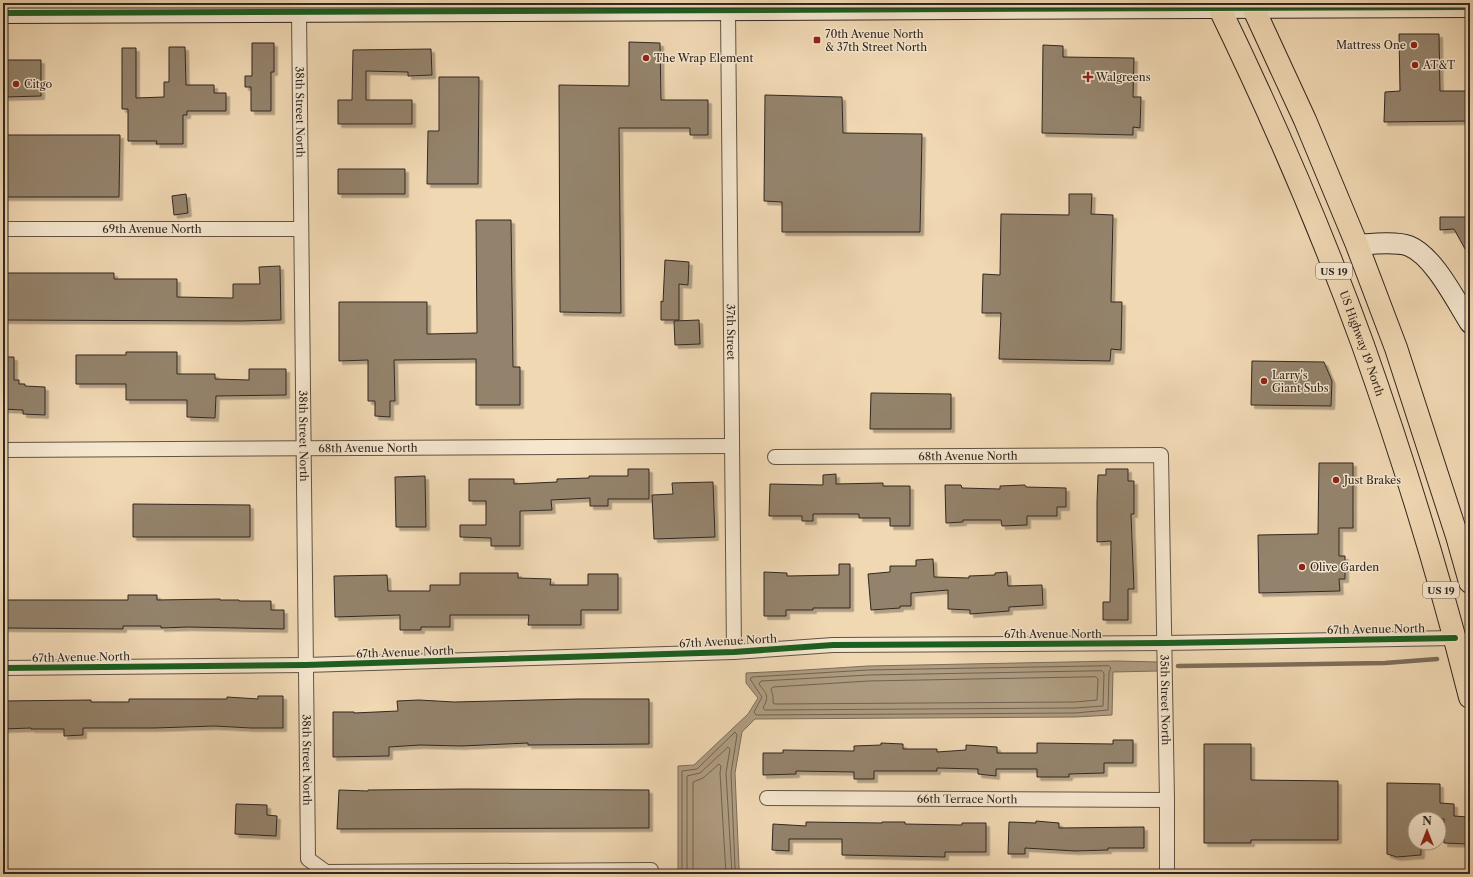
<svg xmlns="http://www.w3.org/2000/svg" width="1473" height="877" viewBox="0 0 1473 877" font-family="'Libre Caslon Text',serif">
	<defs>
		<filter id="shadow"><feDropShadow dx="3.5" dy="3.5" stdDeviation="0" flood-color="#0004"/></filter>
	</defs>
	<rect width="100%" height="100%" fill="#f0d8b3"/>
	<filter id="stains"><feTurbulence type="fractalNoise" baseFrequency=".005" numOctaves="4"/><feColorMatrix values="0 0 0 0 .2 0 0 0 0 .09 0 0 0 0 .02 0 0 0 .5 -.17"/></filter>
	<radialGradient id="worn" r=".72"><stop offset=".6" stop-color="#630" stop-opacity="0"/><stop offset="1" stop-color="#630" stop-opacity=".3"/></radialGradient>
	<path fill="#af9c81" stroke="#7d6d5a" d="M 1117,661 L 1158,662 L 1158,671 L 1113,672 L 1112,715 L 1075,717 L 755,719 L 742,732 L 735,773 L 739,867 L 741,874 L 678,874 L 678,766 L 694,765 L 748,714 L 758,698 L 746,683 L 746,673 L 788,671 L 868,666 Z"/>
	<g fill="none" stroke-linecap="round" stroke-linejoin="round">
		<path stroke="#706250" stroke-width="1" d="M 1109,666 L 1111,668 L 1109,672 L 1108,710 L 1075,713 L 756,715 L 754,712 L 762,697 L 750,679 L 752,677 L 868,670 Z
			M 1102,671 L 1104,673 L 1103,706 L 1075,708 L 765,710 L 763,708 C 770,695 766,694 759,684 L 761,681 L 869,675 Z
			M 1096,677 L 1098,679 L 1097,700 L 1075,702 L 775,704 L 773,703 L 773,696 L 771,689 L 773,687 L 869,681 Z
			M 682,874 L 682,771 L 697,769 L 735,732 L 737,735 L 731,773 L 735,867 L 737,874
			M 687,874 L 687,776 L 700,773 L 728,747 L 730,749 L 726,773 L 732,874
			M 693,874 L 693,782 L 703,778 L 719,764 L 721,766 L 720,773 L 726,874"/>
		<path stroke="#7d6d5a" stroke-width="4.5" d="M 1178,666 L 1385,663 L 1437,659"/>
	</g>
	<path fill="#94836c" stroke="#31271f" filter="url(#shadow)" d="M 1399,34 L 1439,34 L 1440,91 L 1470,91 L 1470,121 L 1384,122 L 1385,92 L 1400,91 Z
		M 629,42 L 660,43 L 661,100 L 708,100 L 708,135 L 690,135 L 690,128 L 619,128 L 621,313 L 560,312 L 559,85 L 629,86 Z
		M 252,43 L 274,43 L 274,72 L 271,72 L 271,111 L 251,111 L 251,87 L 245,87 L 245,76 L 252,76 Z
		M 1043,45 L 1063,46 L 1063,57 L 1134,58 L 1133,97 L 1141,97 L 1140,128 L 1133,127 L 1133,135 L 1042,133 Z
		M 169,47 L 185,47 L 186,85 L 214,85 L 214,93 L 226,93 L 226,111 L 187,111 L 187,115 L 183,115 L 183,144 L 156,144 L 157,141 L 128,141 L 128,109 L 122,109 L 122,48 L 136,48 L 136,98 L 164,97 L 164,82 L 169,82 Z
		M 431,49 L 432,75 L 408,76 L 408,72 L 366,71 L 366,100 L 412,100 L 412,124 L 338,124 L 338,100 L 352,100 L 353,50 Z
		M 4,60 L 41,60 L 41,96 L 5,97 Z
		M 439,77 L 479,77 L 478,184 L 427,184 L 428,131 L 439,131 Z
		M 765,95 L 842,97 L 843,133 L 922,134 L 920,232 L 782,232 L 782,202 L 764,201 Z
		M 3,135 L 120,135 L 119,197 L 3,197 Z
		M 338,169 L 405,169 L 405,194 L 338,194 Z
		M 186,194 L 188,213 L 174,215 L 172,196 Z
		M 1069,194 L 1092,194 L 1091,214 L 1113,215 L 1111,302 L 1122,302 L 1121,350 L 1111,349 L 1110,361 L 999,359 L 1001,313 L 982,313 L 983,274 L 1000,275 L 1001,214 L 1069,215 Z
		M 1440,217 L 1470,217 L 1470,258 L 1454,229 L 1440,230 Z
		M 476,220 L 511,220 L 513,367 L 520,367 L 520,405 L 476,405 L 476,359 L 394,360 L 395,401 L 390,401 L 390,417 L 375,416 L 375,401 L 368,401 L 368,360 L 339,361 L 339,302 L 427,302 L 427,334 L 477,333 Z
		M 665,260 L 689,262 L 688,285 L 679,284 L 679,320 L 661,320 L 661,301 L 663,302 Z
		M 280,266 L 281,320 L 242,321 L 3,320 L 3,273 L 114,273 L 114,279 L 177,279 L 177,297 L 233,298 L 233,284 L 260,284 L 259,267 Z
		M 699,320 L 700,344 L 675,345 L 674,321 Z
		M 126,352 L 177,352 L 177,374 L 215,374 L 215,379 L 249,380 L 249,369 L 286,369 L 286,395 L 216,396 L 215,418 L 187,417 L 187,400 L 126,400 L 126,384 L 76,384 L 76,355 L 126,355 Z
		M 3,357 L 14,357 L 14,380 L 19,380 L 19,384 L 25,384 L 25,386 L 45,387 L 45,415 L 23,414 L 23,410 L 3,409 Z
		M 1252,361 L 1324,362 L 1332,381 L 1331,406 L 1251,405 Z
		M 871,393 L 951,394 L 951,429 L 870,429 Z
		M 1319,463 L 1353,463 L 1353,528 L 1339,528 L 1339,556 L 1345,556 L 1345,579 L 1339,579 L 1340,591 L 1259,593 L 1258,535 L 1318,534 Z
		M 628,469 L 649,469 L 649,499 L 608,499 L 608,506 L 590,506 L 590,498 L 551,500 L 552,510 L 520,511 L 520,546 L 491,546 L 491,538 L 460,537 L 460,525 L 486,525 L 486,501 L 469,501 L 469,479 L 514,479 L 514,484 L 557,482 L 557,479 L 589,478 L 589,476 L 628,476 Z
		M 1106,469 L 1128,469 L 1128,481 L 1134,481 L 1134,514 L 1131,514 L 1134,589 L 1128,589 L 1128,620 L 1103,620 L 1103,602 L 1110,602 L 1111,541 L 1097,542 L 1097,502 L 1098,475 L 1106,475 Z
		M 836,474 L 836,484 L 883,483 L 883,486 L 910,486 L 910,526 L 890,526 L 890,518 L 859,518 L 859,514 L 813,514 L 813,521 L 802,521 L 802,516 L 769,516 L 770,484 L 823,485 L 823,475 Z
		M 425,476 L 426,527 L 396,527 L 395,477 Z
		M 713,482 L 715,537 L 654,539 L 652,495 L 673,494 L 672,483 Z
		M 945,485 L 961,485 L 962,488 L 1000,489 L 1000,486 L 1025,485 L 1026,487 L 1066,488 L 1066,507 L 1057,507 L 1057,516 L 1027,516 L 1027,525 L 1002,526 L 1001,520 L 963,520 L 963,522 L 946,523 Z
		M 133,504 L 250,505 L 250,537 L 133,537 Z
		M 933,559 L 934,577 L 969,578 L 969,576 L 995,575 L 995,573 L 1007,572 L 1008,586 L 1042,585 L 1043,605 L 1009,607 L 1009,611 L 970,614 L 970,610 L 948,609 L 948,590 L 911,593 L 911,606 L 900,606 L 900,608 L 871,610 L 868,574 L 890,572 L 890,566 L 916,566 L 916,560 Z
		M 839,564 L 850,564 L 850,608 L 813,608 L 813,610 L 786,610 L 786,616 L 764,616 L 764,572 L 787,573 L 787,576 L 839,575 Z
		M 460,573 L 518,573 L 518,578 L 551,579 L 550,585 L 588,585 L 588,574 L 618,574 L 618,610 L 581,610 L 581,625 L 528,625 L 529,615 L 450,615 L 450,627 L 421,627 L 421,630 L 400,630 L 400,615 L 335,617 L 334,576 L 387,575 L 388,591 L 430,591 L 430,585 L 460,585 Z
		M 128,595 L 157,595 L 157,600 L 220,599 L 220,600 L 239,600 L 239,601 L 271,601 L 271,610 L 284,610 L 284,629 L 188,627 L 161,628 L 161,626 L 123,626 L 123,629 L 3,628 L 3,600 L 128,600 Z
		M 258,696 L 283,696 L 283,728 L 251,728 L 214,726 L 155,728 L 83,728 L 83,735 L 64,736 L 64,729 L 31,729 L 31,728 L 3,729 L 3,701 L 91,700 L 91,702 L 129,702 L 129,699 L 227,699 L 227,697 L 258,699 Z
		M 578,699 L 649,699 L 649,744 L 528,745 L 528,743 L 461,746 L 420,745 L 389,747 L 389,756 L 333,757 L 333,712 L 354,712 L 354,713 L 398,711 L 397,701 L 419,700 L 454,702 Z
		M 1113,740 L 1133,740 L 1133,763 L 1104,763 L 1104,773 L 1069,774 L 1069,777 L 1037,777 L 1037,769 L 996,769 L 996,776 L 978,774 L 978,769 L 937,768 L 937,771 L 874,771 L 874,779 L 854,779 L 854,772 L 796,771 L 796,774 L 763,775 L 763,753 L 783,753 L 783,750 L 854,751 L 854,746 L 881,745 L 881,743 L 903,744 L 903,749 L 937,749 L 937,752 L 966,750 L 966,745 L 997,747 L 997,753 L 1037,753 L 1037,743 L 1113,744 Z
		M 1204,744 L 1251,744 L 1251,780 L 1338,781 L 1338,840 L 1251,840 L 1251,843 L 1204,843 Z
		M 1387,783 L 1440,784 L 1440,803 L 1454,804 L 1454,816 L 1468,817 L 1467,844 L 1444,843 L 1444,819 L 1421,818 L 1415,819 L 1415,843 L 1421,843 L 1421,855 L 1397,857 L 1387,854 Z
		M 465,789 L 649,790 L 649,828 L 337,829 L 339,790 L 368,791 L 368,790 Z
		M 236,804 L 267,805 L 267,815 L 277,816 L 276,836 L 235,834 Z
		M 1036,821 L 1059,823 L 1059,828 L 1144,827 L 1144,848 L 1108,848 L 1108,850 L 1075,851 L 1025,848 L 1025,854 L 1008,854 L 1009,822 L 1036,823 Z
		M 806,822 L 882,823 L 882,822 L 905,822 L 905,824 L 962,825 L 962,823 L 986,823 L 986,852 L 945,852 L 945,857 L 842,855 L 842,839 L 789,839 L 789,851 L 772,850 L 773,824 L 806,826 Z"/>
	<g fill="none" stroke-linecap="round" stroke-linejoin="round">
		<defs>
			<g id="street">
				<path id="s1" d="M 728,11 L 734,652"/>
				<path id="s2" d="M 299,13 L 308,859 L 326,872 L 651,870"/>
				<path id="s3" d="M 3,229 L 301,229"/>
				<path id="s4" d="M 3,450 L 732,446"/>
				<path id="s5" d="M 775,457 L 1161,455 L 1167,800 L 1167,874"/>
				<path d="M 3,668 L 306,665 L 734,652 L 833,645 L 1165,643 L 1455,638"/>
				<path id="s6" d="M 767,798 L 1167,800"/>
			</g>
			<path id="secondary" d="M 3,13 L 1470,7
				M 1357,245 C 1371,244 1396,241 1409,246 C 1434,256 1456,301 1470,323"/>
			<g id="highway">
				<path id="s7" d="M 1217,3 C 1271,114 1321,229 1363,345 C 1404,461 1440,578 1470,697"/>
				<path d="M 1251,3 L 1305,120 L 1357,245 L 1396,348 L 1457,536 L 1470,582"/>
			</g>
		</defs>
		<use href="#street" stroke="#615344" stroke-width="16"/>
		<use href="#secondary" stroke="#31271f" stroke-width="22"/>
		<use href="#highway" stroke="#31271f" stroke-width="24"/>
		<use href="#street" stroke="#f5e6ce" stroke-width="14"/>
		<use href="#secondary" stroke="#f5e6ce" stroke-width="20"/>
		<use href="#highway" stroke="#f0d8b3" stroke-width="22"/>
		<defs>
			<path id="cycleway" d="M 3,13 L 1470,7
				M 3,668 L 306,665 L 734,652 L 833,645 L 1165,643 L 1455,638"/>
		</defs>
		<use href="#cycleway" stroke="#f5e6ce" stroke-width="8"/>
		<use href="#cycleway" stroke="#1b5e20" stroke-width="6"/>
	</g>
	<g fill="#8f2418" stroke="#f5e6ce" stroke-width="1.5">
		<rect x="813" y="36" width="8" height="8" rx="2"/>
		<circle cx="1414" cy="45" r="4"/>
		<circle cx="646" cy="58" r="4"/>
		<circle cx="1415" cy="65" r="4"/>
		<path d="M1086 71h4v4h4v4h-4v4h-4v-4h-4v-4h4z"/>
		<circle cx="16" cy="84" r="4"/>
		<circle cx="1264" cy="381" r="4"/>
		<circle cx="1336" cy="480" r="4"/>
		<circle cx="1302" cy="567" r="4"/>
	</g>
	<g text-anchor="middle" dominant-baseline="central" stroke-width="3" stroke-linejoin="round" paint-order="stroke">
		<g fill="#f5e6ce" stroke="#6c6054" stroke-width="1">
			<rect x="1316" y="263" width="36" height="16" rx="3"/>
			<rect x="1423" y="582" width="36" height="16" rx="3"/>
		</g>
		<g font-size="10" font-weight="bold" fill="#31271f">
			<text x="1334" y="271">US 19</text>
			<text x="1441" y="590">US 19</text>
		</g>
		<g font-size="11" fill="#31271f" stroke="#f5e6ce" text-anchor="start">
			<text x="825" y="34">70th Avenue North<tspan x="825" dy="13">&amp; 37th Street North</tspan></text>
			<text x="1406" y="45" text-anchor="end">Mattress One</text>
			<text x="654" y="58">The Wrap Element</text>
			<text x="1423" y="65">AT&amp;T</text>
			<text x="1096" y="77">Walgreens</text>
			<text x="24" y="84">Citgo</text>
			<text x="1272" y="375">Larry's<tspan x="1272" dy="13">Giant Subs</tspan></text>
			<text x="1344" y="480">Just Brakes</text>
			<text x="1310" y="567">Olive Garden</text>
		</g>
		<g font-size="11" fill="#31271f" stroke="#f5e6ce">
			<text stroke="none"><textPath href="#s2" startOffset="99">38th Street North</textPath></text>
			<text stroke="none"><textPath href="#s3" startOffset="149">69th Avenue North</textPath></text>
			<text stroke="none"><textPath href="#s1" startOffset="321">37th Street</textPath></text>
			<text stroke="none"><textPath href="#s7" startOffset="370">US Highway 19 North</textPath></text>
			<text stroke="none"><textPath href="#s2" startOffset="423">38th Street North</textPath></text>
			<text stroke="none"><textPath href="#s4" startOffset="365">68th Avenue North</textPath></text>
			<text stroke="none"><textPath href="#s5" startOffset="193">68th Avenue North</textPath></text>
			<text transform="translate(1376 629) rotate(-1)">67th Avenue North</text>
			<text x="1053" y="634">67th Avenue North</text>
			<text transform="translate(728 641) rotate(-3)">67th Avenue North</text>
			<text transform="translate(405 652) rotate(-2)">67th Avenue North</text>
			<text transform="translate(81 657) rotate(-1)">67th Avenue North</text>
			<text stroke="none"><textPath href="#s5" startOffset="631">35th Street North</textPath></text>
			<text stroke="none"><textPath href="#s2" startOffset="747">38th Street North</textPath></text>
			<text stroke="none"><textPath href="#s6" startOffset="200">66th Terrace North</textPath></text>
		</g>
	</g>
	<rect width="1473" height="877" fill="none" stroke="#f0d8b3" stroke-width="16"/>
	<rect x="4" y="4" width="1465" height="869" fill="none" stroke="#31271f" stroke-width="2"/>
	<rect x="8" y="8" width="1457" height="861" fill="none" stroke="#31271f"/>
	<g transform="translate(1427 831)"><circle r="19" fill="#f5e6ce" stroke="#a79a88"/>
	<path d="M0-3L7 15L0 10L-7 15Z" fill="#8f2418"/>
	<text y="-6" font-size="11" font-weight="bold" text-anchor="middle" fill="#31271f">N</text>
	</g>
	<rect width="100%" height="100%" filter="url(#stains)"/>
	<rect width="100%" height="100%" fill="url(#worn)"/>
</svg>
